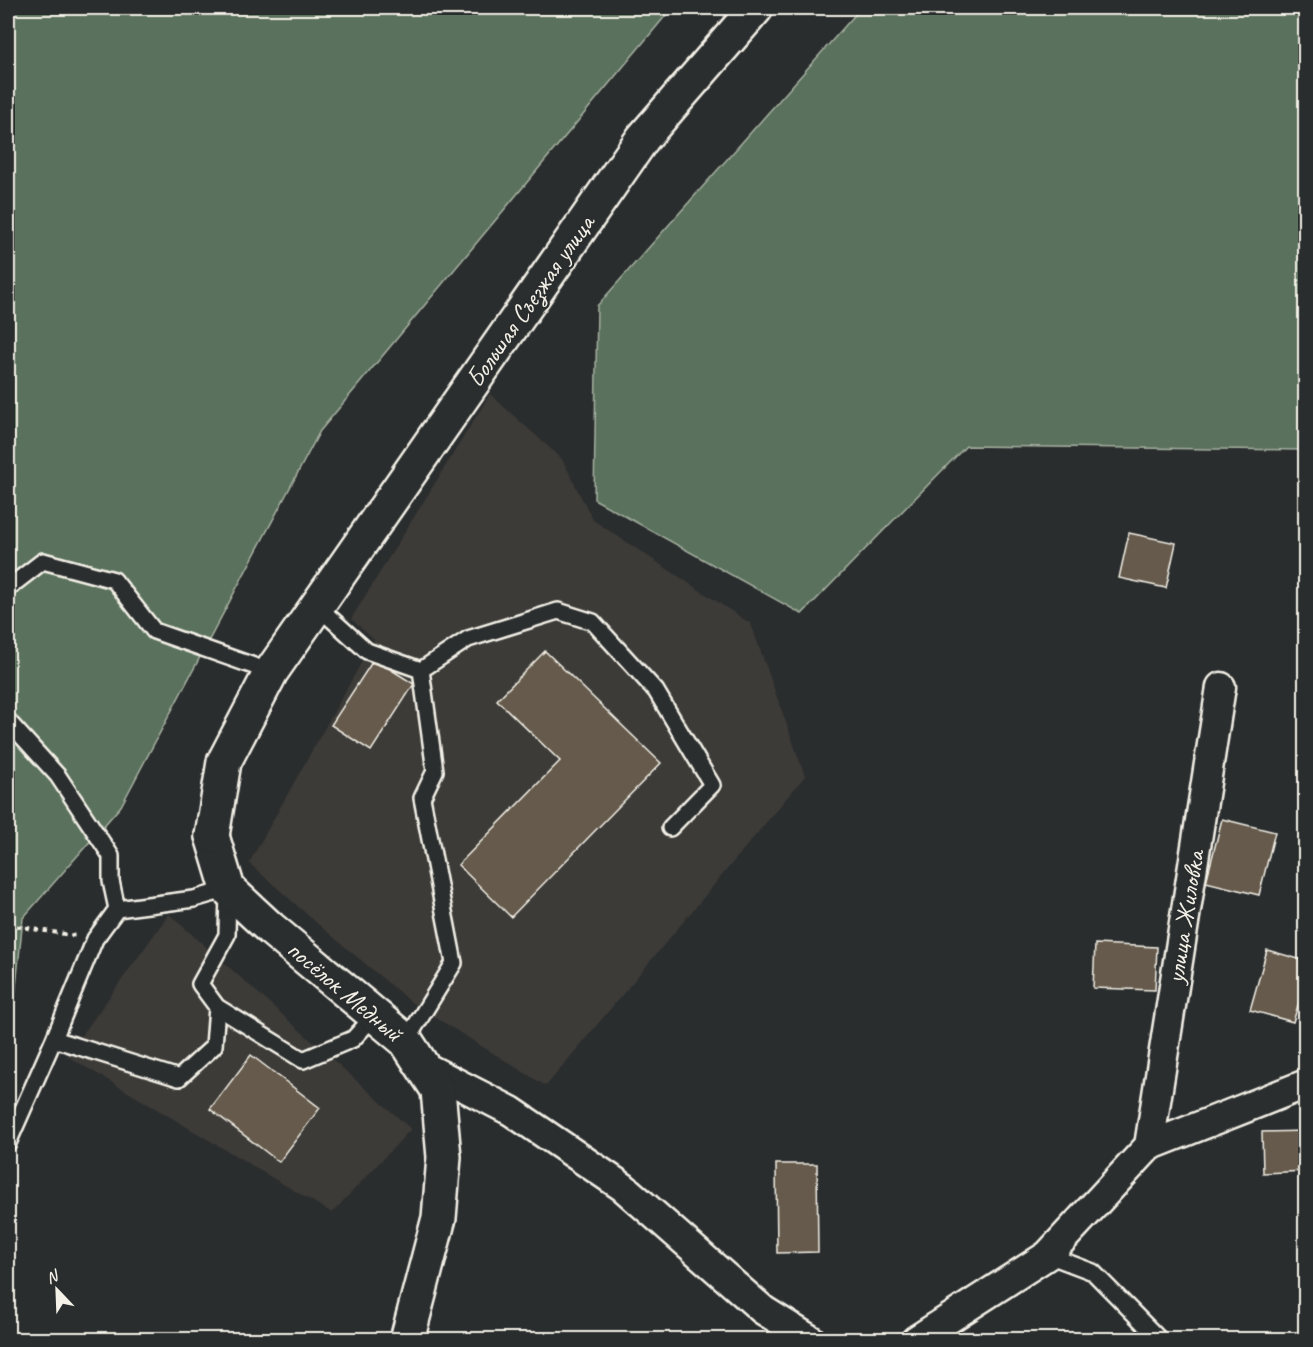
<svg xmlns="http://www.w3.org/2000/svg" width="1313" height="1347" viewBox="0 0 1313 1347" font-family="Caveat,sans-serif">
	<rect width="100%" height="100%" fill="#2a2d2e"/>
	<filter id="ink" filterUnits="userSpaceOnUse"><feTurbulence type="fractalNoise" baseFrequency=".0167" numOctaves="2"/><feDisplacementMap in="SourceGraphic" scale="12" xChannelSelector="R" yChannelSelector="G"/><feConvolveMatrix kernelMatrix="1 2 1 2 8 2 1 2 1" color-interpolation-filters="sRGB"/></filter>
	<g filter="url(#ink)">
		<path fill="#3c3a37" d="M 490,394 L 562,459 L 593,520 L 751,624 L 805,776 L 546,1086 L 412,1003 L 319,925 L 249,863 L 374,640 L 351,619 Z
			M 169,914 L 411,1129 L 332,1213 L 67,1056 Z"/>
		<path fill="#5a715d" stroke="#a7b1a2" stroke-width="1.5" d="M 8,8 L 672,8 L 320,431 L 121,806 L 23,918 L 8,1065 Z
			M 861,8 L 1305,8 L 1305,450 L 966,446 L 802,614 L 594,499 L 597,306 Z"/>
		<path fill="#655a4c" stroke="#f4f1e8" stroke-width="1.5" d="M 1129,533 L 1176,543 L 1166,588 L 1119,578 Z
			M 545,651 L 661,763 L 511,917 L 458,865 L 560,761 L 497,700 Z
			M 374,659 L 414,684 L 371,751 L 331,725 Z
			M 1222,819 L 1275,832 L 1259,895 L 1206,882 Z
			M 1095,944 L 1157,947 L 1155,990 L 1093,988 Z
			M 1267,950 L 1306,961 L 1306,979 L 1293,1022 L 1250,1010 Z
			M 251,1055 L 320,1108 L 279,1162 L 210,1109 Z
			M 1306,1131 L 1306,1171 L 1263,1173 L 1262,1132 Z
			M 776,1164 L 817,1164 L 818,1252 L 777,1253 Z"/>
		<g fill="none" stroke-linecap="round" stroke-linejoin="round">
			<defs>
				<path id="service" d="M 8,588 L 43,561 L 114,580 L 154,631 L 271,672
					M 317,606 L 367,651 L 421,670 L 468,639 L 558,611 L 593,622 L 656,691 L 712,785 L 670,828
					M 8,721 L 58,776 L 111,856 L 111,881 L 117,909
					M 54,1039 L 179,1078 L 214,1046 L 217,1007
					M 406,1041 L 454,963 L 422,798 L 435,771 L 421,670
					M 8,1143 L 54,1039 L 95,939 L 117,909 L 194,899 L 228,889 L 227,935 L 200,984 L 217,1007 L 303,1060 L 353,1039 L 375,1015
					M 1048,1255 L 1093,1272 L 1160,1340"/>
				<path id="minor" d="M 421,1065 L 511,1111 L 623,1187 L 763,1310 L 811,1340
					M 1149,1146 L 1221,687
					M 916,1340 L 1048,1255 L 1149,1146 L 1306,1084"/>
				<path id="tertiary" d="M 212,836 L 228,889 L 270,928 L 406,1041 L 438,1090 L 444,1157 L 439,1218 L 407,1340"/>
				<path id="secondary" d="M 212,836 L 224,762 L 271,672 L 643,138 L 756,8"/>
			</defs>
			<use href="#service" stroke="#f4f1e8" stroke-width="20"/>
			<use href="#minor" stroke="#f4f1e8" stroke-width="33"/>
			<use href="#tertiary" stroke="#f4f1e8" stroke-width="38"/>
			<use href="#secondary" stroke="#f4f1e8" stroke-width="38"/>
			<path stroke="#f4f1e8" stroke-width="4" stroke-dasharray="4.5 4.5" stroke-linecap="butt" d="M 8,925 L 77,936"/>
			<use href="#service" stroke="#2a2d2e" stroke-width="15"/>
			<use href="#minor" stroke="#2a2d2e" stroke-width="28"/>
			<use href="#tertiary" stroke="#2a2d2e" stroke-width="33"/>
			<use href="#secondary" stroke="#2a2d2e" stroke-width="33"/>
		</g>
	</g>
	<g text-anchor="middle" dominant-baseline="central" stroke-width="4.5" stroke-linejoin="round" paint-order="stroke">
		<g font-size="26" fill="#f4f1e8" stroke="#2a2d2e">
			<text transform="translate(530 301) rotate(-55)">Большая Съезжая улица</text>
			<text transform="translate(1185 917) rotate(-81)">улица Жиловка</text>
			<text transform="translate(345 991) rotate(40)">посёлок Медный</text>
		</g>
	</g>
	<rect width="1313" height="1347" fill="none" stroke="#2a2d2e" stroke-width="30"/>
	<rect x="15" y="15" width="1283" height="1317" fill="none" stroke="#f4f1e8" stroke-width="2" filter="url(#ink)"/>
	<g transform="translate(57 1290) rotate(337)" stroke="#2a2d2e" stroke-width="4.5" paint-order="stroke">
	<path d="M0-4.5L10 22L0 15L-10 22Z" fill="#f4f1e8"/>
	<text y="-9" font-size="16" font-weight="bold" text-anchor="middle" fill="#f4f1e8">N</text>
	</g>
</svg>
